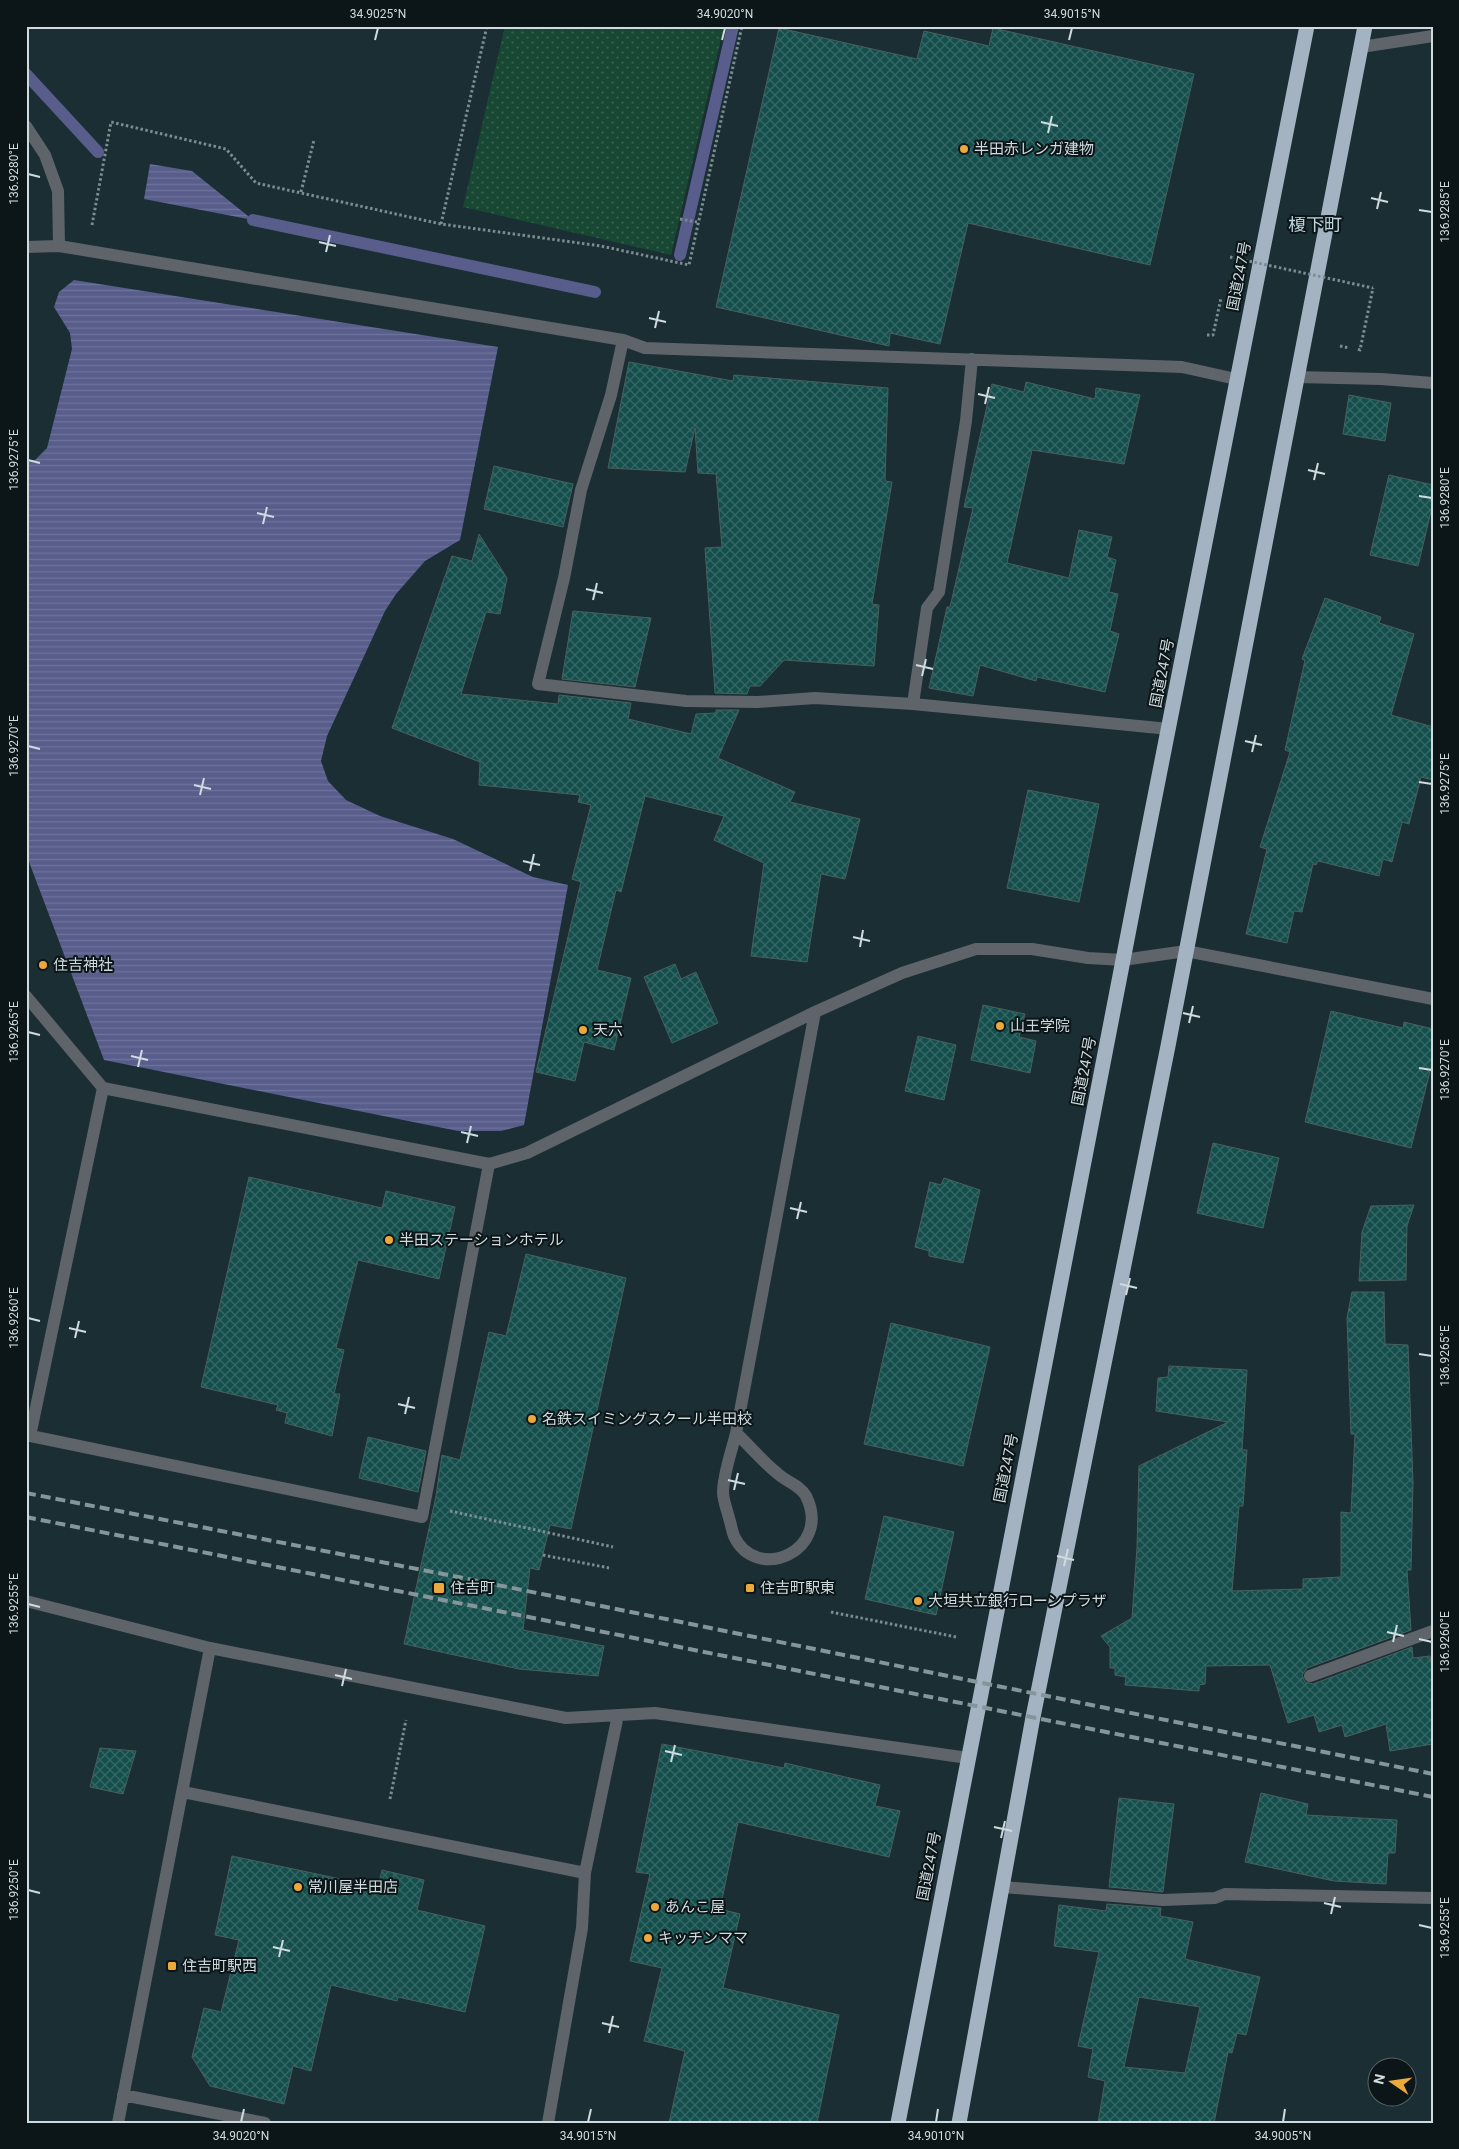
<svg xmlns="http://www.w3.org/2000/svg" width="1459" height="2149" viewBox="0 0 1459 2149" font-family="Roboto,'Noto Sans JP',sans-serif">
	<defs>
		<pattern id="park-dots" width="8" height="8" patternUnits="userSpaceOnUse" patternTransform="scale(1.25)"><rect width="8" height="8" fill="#184833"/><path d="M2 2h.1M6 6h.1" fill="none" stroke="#396250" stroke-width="1.8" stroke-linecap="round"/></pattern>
		<pattern id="water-rules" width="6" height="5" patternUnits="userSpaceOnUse" patternTransform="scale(1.25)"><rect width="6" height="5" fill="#585d8b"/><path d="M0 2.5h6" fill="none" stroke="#6f749b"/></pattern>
		<pattern id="building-cross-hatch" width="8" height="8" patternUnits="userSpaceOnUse" patternTransform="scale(1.25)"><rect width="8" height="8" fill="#154f4d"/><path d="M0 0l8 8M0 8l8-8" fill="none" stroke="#366866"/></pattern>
	</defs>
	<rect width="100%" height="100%" fill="#1a2e34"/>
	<path fill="url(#park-dots)" d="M 505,26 L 724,26 L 671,255 L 463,207 Z"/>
	<path fill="url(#water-rules)" d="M 150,164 L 192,171 L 253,220 L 144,199 Z
		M 74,280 L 498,347 L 460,540 L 425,561 L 396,594 L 385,611 L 327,736 L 321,761 L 328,781 L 346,800 L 380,816 L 453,839 L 533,877 L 568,885 L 524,1125 L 501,1131 L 458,1131 L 104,1060 L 26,854 L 26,461 L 35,460 L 47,448 L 72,349 L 70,333 L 54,307 L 59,292 Z"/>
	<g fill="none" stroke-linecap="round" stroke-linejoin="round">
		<path stroke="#585d8b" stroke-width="12" d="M 26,74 L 98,152
			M 253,220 L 595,292
			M 680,255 L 733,26"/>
	</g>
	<path fill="url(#building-cross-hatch)" stroke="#48605e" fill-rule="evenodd" d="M 779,28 L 917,59 L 924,31 L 989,46 L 993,28 L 1194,74 L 1150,265 L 968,223 L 940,344 L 890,333 L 889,346 L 716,307 Z
		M 629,362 L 733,381 L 734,375 L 888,388 L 885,481 L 892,482 L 872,604 L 879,605 L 874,666 L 784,660 L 760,686 L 750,686 L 747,694 L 715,693 L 705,548 L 722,547 L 716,474 L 698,473 L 695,428 L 685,472 L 608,468 Z
		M 1026,382 L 1095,399 L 1096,388 L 1140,395 L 1124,464 L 1032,450 L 1007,563 L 1069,578 L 1079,530 L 1112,537 L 1107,557 L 1116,560 L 1109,592 L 1118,594 L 1110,631 L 1119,634 L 1105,692 L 1037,677 L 1036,681 L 980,665 L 973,696 L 929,688 L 947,607 L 950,607 L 973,508 L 964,507 L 992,384 L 1024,392 Z
		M 1349,395 L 1391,403 L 1385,441 L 1343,434 Z
		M 494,466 L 573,484 L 563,527 L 484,509 Z
		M 1389,475 L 1433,485 L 1433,503 L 1418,566 L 1370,555 Z
		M 479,534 L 507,578 L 500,614 L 486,612 L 461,694 L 558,704 L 559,695 L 631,703 L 628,719 L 691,734 L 696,714 L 716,713 L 716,710 L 739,710 L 718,758 L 795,792 L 790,802 L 860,819 L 845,879 L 821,874 L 807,962 L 751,956 L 764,863 L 714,840 L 724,816 L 645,796 L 621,892 L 616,890 L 597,970 L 631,978 L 614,1050 L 584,1042 L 575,1081 L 536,1072 L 581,882 L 572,879 L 591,805 L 578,802 L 580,795 L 479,785 L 480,762 L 392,728 L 452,556 L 472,561 Z
		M 1325,598 L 1381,617 L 1379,623 L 1414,634 L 1391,715 L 1433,727 L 1433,780 L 1421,777 L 1409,824 L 1402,822 L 1392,862 L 1383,859 L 1379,876 L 1318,861 L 1316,865 L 1313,864 L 1302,912 L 1294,911 L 1287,943 L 1246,934 L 1267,849 L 1260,847 L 1290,752 L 1285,750 L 1305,660 L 1302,659 Z
		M 573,611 L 651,618 L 635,687 L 562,679 Z
		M 1028,790 L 1099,804 L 1079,902 L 1007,888 Z
		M 675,964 L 681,979 L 696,972 L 718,1023 L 672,1043 L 644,977 Z
		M 983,1005 L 1025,1014 L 1019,1037 L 1036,1041 L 1030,1073 L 971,1060 Z
		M 1331,1011 L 1403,1028 L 1404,1022 L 1433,1029 L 1433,1059 L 1411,1148 L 1305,1122 Z
		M 918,1036 L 956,1045 L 944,1100 L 905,1091 Z
		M 1213,1143 L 1279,1158 L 1263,1228 L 1197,1213 Z
		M 249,1177 L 382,1208 L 386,1191 L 455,1207 L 439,1279 L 358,1260 L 336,1348 L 344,1350 L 334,1394 L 340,1394 L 332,1436 L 285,1423 L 287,1413 L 276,1410 L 278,1405 L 201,1387 Z
		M 944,1178 L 980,1190 L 963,1263 L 929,1256 L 929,1251 L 915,1247 L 930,1182 L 941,1185 Z
		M 1414,1205 L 1407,1226 L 1406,1280 L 1359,1281 L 1362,1232 L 1371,1206 Z
		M 526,1254 L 626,1278 L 571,1529 L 550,1525 L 539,1570 L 530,1568 L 523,1630 L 604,1646 L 598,1676 L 519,1669 L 404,1644 L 436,1496 L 442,1455 L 460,1460 L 489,1332 L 506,1336 Z
		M 1352,1292 L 1384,1292 L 1385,1344 L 1408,1345 L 1413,1483 L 1411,1570 L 1407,1570 L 1411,1630 L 1307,1668 L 1302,1675 L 1305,1682 L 1313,1684 L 1412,1647 L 1413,1658 L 1430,1656 L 1433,1673 L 1433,1744 L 1390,1751 L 1386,1724 L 1345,1737 L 1342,1725 L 1319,1732 L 1314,1715 L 1288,1723 L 1270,1665 L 1206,1666 L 1205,1684 L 1199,1685 L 1199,1691 L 1125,1685 L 1126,1677 L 1115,1675 L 1115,1668 L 1110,1668 L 1110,1647 L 1101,1636 L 1132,1618 L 1137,1548 L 1139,1466 L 1228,1422 L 1156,1411 L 1158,1378 L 1168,1377 L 1169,1366 L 1247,1370 L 1242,1450 L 1247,1450 L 1243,1506 L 1239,1506 L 1232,1591 L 1303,1589 L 1303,1579 L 1341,1577 L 1341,1512 L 1351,1513 L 1355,1434 L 1351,1434 L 1347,1318 Z
		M 891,1323 L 990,1347 L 963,1466 L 864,1444 Z
		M 368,1437 L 426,1451 L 418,1492 L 359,1478 Z
		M 884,1516 L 954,1532 L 936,1615 L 865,1599 Z
		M 662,1744 L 784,1768 L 785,1763 L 880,1785 L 875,1806 L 900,1811 L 889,1857 L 738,1822 L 720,1909 L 740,1914 L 723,1988 L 839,2015 L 817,2123 L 669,2123 L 685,2051 L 644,2041 L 662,1968 L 630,1961 L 650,1874 L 636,1872 Z
		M 100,1748 L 136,1751 L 123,1794 L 90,1787 Z
		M 1261,1793 L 1308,1804 L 1306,1815 L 1397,1820 L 1395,1853 L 1388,1853 L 1386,1884 L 1334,1881 L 1245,1862 Z
		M 1119,1798 L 1174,1804 L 1163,1892 L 1109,1887 Z
		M 232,1856 L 378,1887 L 382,1870 L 424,1880 L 417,1910 L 485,1926 L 465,2012 L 398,1997 L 397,2001 L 331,1985 L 311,2071 L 293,2066 L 284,2104 L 210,2086 L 192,2057 L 204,2008 L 221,2012 L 239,1940 L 215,1935 Z
		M 1107,1904 L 1161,1908 L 1160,1916 L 1193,1922 L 1185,1959 L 1260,1977 L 1246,2035 L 1237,2033 L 1232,2053 L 1228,2052 L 1214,2123 L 1098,2123 L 1105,2081 L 1088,2077 L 1093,2049 L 1078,2046 L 1099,1952 L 1054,1946 L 1059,1905 L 1106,1911 ZM 1139,1997 L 1200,2007 L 1185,2073 L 1124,2067 Z"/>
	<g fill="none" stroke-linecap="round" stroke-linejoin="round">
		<path stroke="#7c8c91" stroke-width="3" stroke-dasharray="2.5 2.5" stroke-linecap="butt" d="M 301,192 L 314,140
			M 680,219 L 697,222
			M 441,224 L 487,26
			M 92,225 L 111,122 L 226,149 L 256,183 L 441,224 L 601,246 L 689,265 L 742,26
			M 1207,335 L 1213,335 L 1221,298
			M 1340,346 L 1349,348
			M 1358,349 L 1360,350 L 1373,288
			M 450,1511 L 613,1547
			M 543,1555 L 609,1568
			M 831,1612 L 956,1637
			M 390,1799 L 406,1720"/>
		<path stroke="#5e646a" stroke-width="12" d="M 26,996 L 103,1088"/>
		<path stroke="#5e646a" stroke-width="12" d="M 1361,47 L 1433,36
			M 26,126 L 45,155 L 58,191 L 59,246
			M 26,247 L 59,246 L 623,340 L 645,348 L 1182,367 L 1236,379
			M 623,340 L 611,395 L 581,490 L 564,578 L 538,684 L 686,701 L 758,702 L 815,698 L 913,704 L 1169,729
			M 1297,377 L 1381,379 L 1433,383
			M 913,704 L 927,608 L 939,592 L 966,421 L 972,359
			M 736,1433 C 750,1446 762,1461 777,1473 C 785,1481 800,1485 806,1496 C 833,1551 756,1584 734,1536 C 732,1531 731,1524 729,1518 C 727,1510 723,1500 723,1492 C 723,1475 732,1450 736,1433 L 815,1012
			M 26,1435 L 422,1517 L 489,1164
			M 30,1436 L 103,1088 L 489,1164 L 527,1153 L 815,1012 L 902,973 L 976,949 L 1032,949 L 1088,958 L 1123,960 L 1186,951 L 1433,999
			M 26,1601 L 210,1648 L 566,1718 L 655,1713 L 968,1758
			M 1310,1676 L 1433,1631
			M 183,1792 L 585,1873
			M 1003,1887 L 1163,1900 L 1215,1898 L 1225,1894 L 1433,1898
			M 123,2095 L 265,2123
			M 118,2123 L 210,1648
			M 548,2123 L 582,1928 L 585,1873 L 618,1715"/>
		<path stroke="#a4b3c2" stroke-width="15" d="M 898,2123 L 1142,862 L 1307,26
			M 959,2123 L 1033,1717 L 1168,1046 L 1365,26"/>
		<path stroke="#86959a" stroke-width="4" stroke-dasharray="10 5" stroke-linecap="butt" d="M 26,1493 L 443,1574 L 1433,1774
			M 26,1517 L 1433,1797"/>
		<path stroke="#7c8c91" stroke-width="3" stroke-dasharray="2.5 2.5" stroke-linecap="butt" d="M 1230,257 L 1373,288"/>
	</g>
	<path fill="none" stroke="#cfdbdf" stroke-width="2" d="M 375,40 L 378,28M 722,40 L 725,28M 1069,40 L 1072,28M 1041,122 L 1058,126M 1048,133 L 1052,116M 28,174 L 40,177M 1371,198 L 1388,202M 1377,209 L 1381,192M 1419,210 L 1432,212M 319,242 L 336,246M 326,252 L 330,235M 649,318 L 666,322M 655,328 L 659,311M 978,394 L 995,398M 985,404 L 989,387M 28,460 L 40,463M 1308,470 L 1325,474M 1314,480 L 1318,463M 1419,496 L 1432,498M 257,513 L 274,517M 263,524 L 267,507M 586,589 L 603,593M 593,600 L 597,583M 916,665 L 933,669M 922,676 L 926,659M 1245,741 L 1262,745M 28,746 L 40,749M 1252,752 L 1256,735M 1419,782 L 1432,784M 194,785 L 211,789M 200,795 L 204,778M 523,861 L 540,865M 530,871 L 534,854M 853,937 L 870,941M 860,947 L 863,930M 1183,1013 L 1200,1017M 1189,1023 L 1193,1006M 28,1032 L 40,1035M 131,1056 L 148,1060M 138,1067 L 142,1050M 1419,1068 L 1432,1070M 461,1132 L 478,1136M 467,1143 L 471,1126M 790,1208 L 807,1212M 797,1219 L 801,1202M 1120,1284 L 1137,1288M 1126,1295 L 1130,1278M 28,1318 L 40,1321M 69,1328 L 86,1332M 75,1338 L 79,1321M 1419,1354 L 1432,1356M 398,1404 L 415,1408M 405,1414 L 409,1397M 728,1480 L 745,1484M 734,1490 L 738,1473M 1057,1556 L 1074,1560M 1064,1566 L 1068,1549M 28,1604 L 40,1607M 1387,1632 L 1404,1636M 1419,1639 L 1432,1642M 1393,1642 L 1397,1625M 335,1675 L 352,1679M 342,1686 L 346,1669M 665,1751 L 682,1755M 671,1762 L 675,1745M 994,1827 L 1012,1831M 1001,1838 L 1005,1821M 28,1890 L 40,1893M 1324,1903 L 1341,1907M 1331,1914 L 1335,1897M 1419,1925 L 1432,1928M 273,1947 L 290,1951M 279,1957 L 283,1940M 602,2023 L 619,2027M 609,2033 L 613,2016M 241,2122 L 244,2109M 588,2122 L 591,2109M 936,2122 L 938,2109M 1283,2122 L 1285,2109"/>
	<g fill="#eda83b" stroke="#0c1518" stroke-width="2">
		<circle cx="964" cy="149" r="5"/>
		<circle cx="43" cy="965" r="5"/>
		<circle cx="1000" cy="1026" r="5"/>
		<circle cx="583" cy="1030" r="5"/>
		<circle cx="389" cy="1240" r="5"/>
		<circle cx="532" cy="1419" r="5"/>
		<rect x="433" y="1582" width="12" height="12" rx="2.5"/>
		<rect x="745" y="1583" width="10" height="10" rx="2.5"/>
		<circle cx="918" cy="1601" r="5"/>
		<circle cx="298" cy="1887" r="5"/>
		<circle cx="655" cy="1907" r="5"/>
		<circle cx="648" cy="1938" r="5"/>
		<rect x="167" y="1961" width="10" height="10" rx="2.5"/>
	</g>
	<g text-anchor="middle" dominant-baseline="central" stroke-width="4" stroke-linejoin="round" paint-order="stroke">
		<g font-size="15" fill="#cfdbdf" stroke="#0c1518" text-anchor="start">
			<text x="974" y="149">半田赤レンガ建物</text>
			<text x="53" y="965">住吉神社</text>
			<text x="1010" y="1026">山王学院</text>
			<text x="593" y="1030">天六</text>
			<text x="399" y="1240">半田ステーションホテル</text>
			<text x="542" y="1419">名鉄スイミングスクール半田校</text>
			<text x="450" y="1588">住吉町</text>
			<text x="760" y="1588">住吉町駅東</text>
			<text x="928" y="1601">大垣共立銀行ローンプラザ</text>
			<text x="308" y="1887">常川屋半田店</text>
			<text x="665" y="1907">あんこ屋</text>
			<text x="658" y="1938">キッチンママ</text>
			<text x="182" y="1966">住吉町駅西</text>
		</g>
		<g font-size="15" fill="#cfdbdf" stroke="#0c1518">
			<text transform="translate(1239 276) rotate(-79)">国道247号</text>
			<text transform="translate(1162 673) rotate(-79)">国道247号</text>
			<text transform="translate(1084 1071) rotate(-79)">国道247号</text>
			<text transform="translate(1006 1468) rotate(-79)">国道247号</text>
			<text transform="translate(929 1866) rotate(-79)">国道247号</text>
		</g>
		<g font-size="18" fill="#bcd4dc" stroke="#0c1518">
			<text x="1315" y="224">榎下町</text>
		</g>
	</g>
	<rect width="1459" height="2149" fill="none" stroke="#0c1518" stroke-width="55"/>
	<g transform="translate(1392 2082) rotate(283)"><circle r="24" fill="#0c1518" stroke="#5a6468"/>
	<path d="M0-4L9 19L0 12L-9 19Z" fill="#eda83b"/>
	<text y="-8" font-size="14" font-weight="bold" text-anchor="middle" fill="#cfdbdf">N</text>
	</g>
	<rect x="28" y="28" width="1404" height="2094" fill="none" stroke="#cfdbdf" stroke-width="2"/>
	<g font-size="12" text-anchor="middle" fill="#cfdbdf">
		<text x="378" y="18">34.9025°N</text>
		<text x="725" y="18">34.9020°N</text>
		<text x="1072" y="18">34.9015°N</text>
		<text transform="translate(14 174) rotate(-90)" y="4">136.9280°E</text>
		<text transform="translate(1445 212) rotate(-90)" y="4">136.9285°E</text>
		<text transform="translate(14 460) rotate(-90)" y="4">136.9275°E</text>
		<text transform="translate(1445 498) rotate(-90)" y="4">136.9280°E</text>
		<text transform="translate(14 746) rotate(-90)" y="4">136.9270°E</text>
		<text transform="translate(1445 784) rotate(-90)" y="4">136.9275°E</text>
		<text transform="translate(14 1032) rotate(-90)" y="4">136.9265°E</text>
		<text transform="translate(1445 1070) rotate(-90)" y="4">136.9270°E</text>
		<text transform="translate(14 1318) rotate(-90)" y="4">136.9260°E</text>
		<text transform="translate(1445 1356) rotate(-90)" y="4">136.9265°E</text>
		<text transform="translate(14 1604) rotate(-90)" y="4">136.9255°E</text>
		<text transform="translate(1445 1642) rotate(-90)" y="4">136.9260°E</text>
		<text transform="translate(14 1890) rotate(-90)" y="4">136.9250°E</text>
		<text transform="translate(1445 1928) rotate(-90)" y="4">136.9255°E</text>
		<text x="241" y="2140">34.9020°N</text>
		<text x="588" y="2140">34.9015°N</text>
		<text x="936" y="2140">34.9010°N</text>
		<text x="1283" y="2140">34.9005°N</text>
	</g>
</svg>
